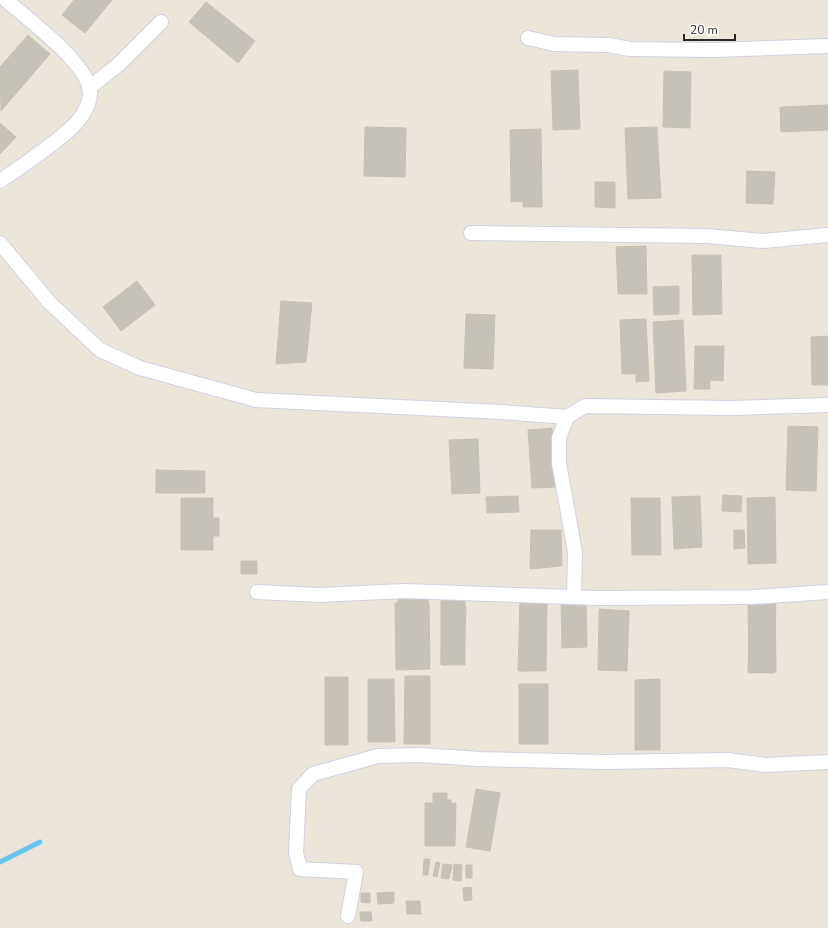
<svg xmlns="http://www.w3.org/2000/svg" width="828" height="928" viewBox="0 0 828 928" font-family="'Nunito Sans',sans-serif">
	<rect width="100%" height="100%" fill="#ece5d9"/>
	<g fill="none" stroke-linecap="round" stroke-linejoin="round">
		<path stroke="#65c7f5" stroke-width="5" d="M 0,862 L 40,842"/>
	</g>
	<path fill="#c7c2b9" stroke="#c7c1b3" d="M 74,0 L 112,0 L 85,33 L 62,15 Z
		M 206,2 L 255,41 L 238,63 L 189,22 Z
		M 28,35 L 50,54 L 1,111 L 0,67 Z
		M 578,70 L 580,129 L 553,130 L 551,71 Z
		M 664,71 L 691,72 L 690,128 L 663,127 Z
		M 828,105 L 828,130 L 781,132 L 780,107 Z
		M 0,123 L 16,137 L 0,154 Z
		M 365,127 L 406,128 L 405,177 L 364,176 Z
		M 657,127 L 661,198 L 628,199 L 625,128 Z
		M 541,129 L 542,207 L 523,207 L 523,201 L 511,202 L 510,130 Z
		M 747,171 L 775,172 L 773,204 L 746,203 Z
		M 595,182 L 615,182 L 615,208 L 595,207 Z
		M 646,246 L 647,294 L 618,294 L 616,247 Z
		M 692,255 L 721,255 L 722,314 L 693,315 Z
		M 137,281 L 155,305 L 121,331 L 103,307 Z
		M 679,286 L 679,314 L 654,315 L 653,287 Z
		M 281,301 L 312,303 L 306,362 L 276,364 Z
		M 466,314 L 495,315 L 493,369 L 464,368 Z
		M 646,319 L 649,381 L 636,382 L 636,374 L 622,374 L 620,320 Z
		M 683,320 L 686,391 L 656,393 L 653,322 Z
		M 828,336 L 828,385 L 812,385 L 811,337 Z
		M 695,346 L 724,346 L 723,381 L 710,380 L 710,389 L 694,389 Z
		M 788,426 L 818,427 L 816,491 L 786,490 Z
		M 552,428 L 555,487 L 532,488 L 528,430 Z
		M 478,439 L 480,493 L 452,494 L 449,440 Z
		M 156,470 L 205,471 L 205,493 L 156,493 Z
		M 723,495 L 742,496 L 741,512 L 722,511 Z
		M 518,496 L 519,512 L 487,513 L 486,497 Z
		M 700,496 L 702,547 L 674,549 L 672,497 Z
		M 775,497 L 776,563 L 748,564 L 747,498 Z
		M 181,498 L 213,498 L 213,518 L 219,518 L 219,536 L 213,536 L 213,550 L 181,550 Z
		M 631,498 L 660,498 L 661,555 L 632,555 Z
		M 531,530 L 561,530 L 562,566 L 530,569 Z
		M 734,530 L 744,530 L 745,548 L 734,549 Z
		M 241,561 L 257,561 L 257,574 L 241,574 Z
		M 428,594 L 428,665 L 399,665 L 398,595 Z
		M 441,597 L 465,597 L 465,665 L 441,665 Z
		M 750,597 L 776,598 L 774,673 L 748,672 Z
		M 520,599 L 543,599 L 545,670 L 521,671 Z
		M 520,600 L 547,601 L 546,671 L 518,671 Z
		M 561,601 L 586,601 L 587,647 L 562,648 Z
		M 748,601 L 775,601 L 776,672 L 749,673 Z
		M 395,603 L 429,603 L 430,669 L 396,670 Z
		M 442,607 L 466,607 L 464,664 L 441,663 Z
		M 599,609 L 629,611 L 627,671 L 598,670 Z
		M 405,676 L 430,676 L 430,744 L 404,744 Z
		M 325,677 L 348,677 L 348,745 L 325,745 Z
		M 368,679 L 394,679 L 395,742 L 368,742 Z
		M 660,679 L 660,750 L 635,750 L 635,680 Z
		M 519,684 L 548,684 L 548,744 L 519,744 Z
		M 476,789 L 500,793 L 490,851 L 466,847 Z
		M 433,793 L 447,793 L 447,800 L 451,800 L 451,803 L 456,803 L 455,846 L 425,846 L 425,803 L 433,803 Z
		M 424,859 L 430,859 L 428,875 L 423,875 Z
		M 436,862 L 440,863 L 437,877 L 433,876 Z
		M 443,864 L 452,865 L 449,879 L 441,878 Z
		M 454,864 L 462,865 L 461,881 L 453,880 Z
		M 466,865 L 472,865 L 472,878 L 466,878 Z
		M 471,887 L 472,900 L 464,901 L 463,888 Z
		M 394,892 L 394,903 L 378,904 L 377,893 Z
		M 361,893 L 370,893 L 370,903 L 361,902 Z
		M 406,901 L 420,901 L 421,914 L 407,914 Z
		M 360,912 L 371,912 L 372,921 L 361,921 Z"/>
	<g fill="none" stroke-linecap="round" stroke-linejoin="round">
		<defs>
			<path id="minor" d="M 528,38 L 554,44 L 609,45 L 630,49 L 716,50 L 828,46
				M 89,88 L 119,64 L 161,22
				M 0,181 C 23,165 48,149 69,130 C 79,121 89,108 90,94 C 92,66 26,18 6,0
				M 471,233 L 707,236 L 763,241 L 828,235
				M 0,243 L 49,302 L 100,350 L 140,368 L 256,400 L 502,412 L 567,417 L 585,406 L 732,408 L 828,405
				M 567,417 L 559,438 L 559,463 L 575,552 L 574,597
				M 257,592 L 319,595 L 404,591 L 599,598 L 753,597 L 828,592
				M 348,916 L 356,872 L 300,869 L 296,853 L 299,789 L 313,774 L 378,756 L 420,755 L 480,759 L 604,762 L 728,760 L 765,765 L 828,762"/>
		</defs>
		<use href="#minor" stroke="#cfd1e3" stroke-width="16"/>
		<use href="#minor" stroke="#fff" stroke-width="14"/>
	</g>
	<path d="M684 34v6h51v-6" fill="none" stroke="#292929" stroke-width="2"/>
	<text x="690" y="34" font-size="12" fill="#292929" stroke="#ffffff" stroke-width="3" paint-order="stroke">20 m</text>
</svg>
